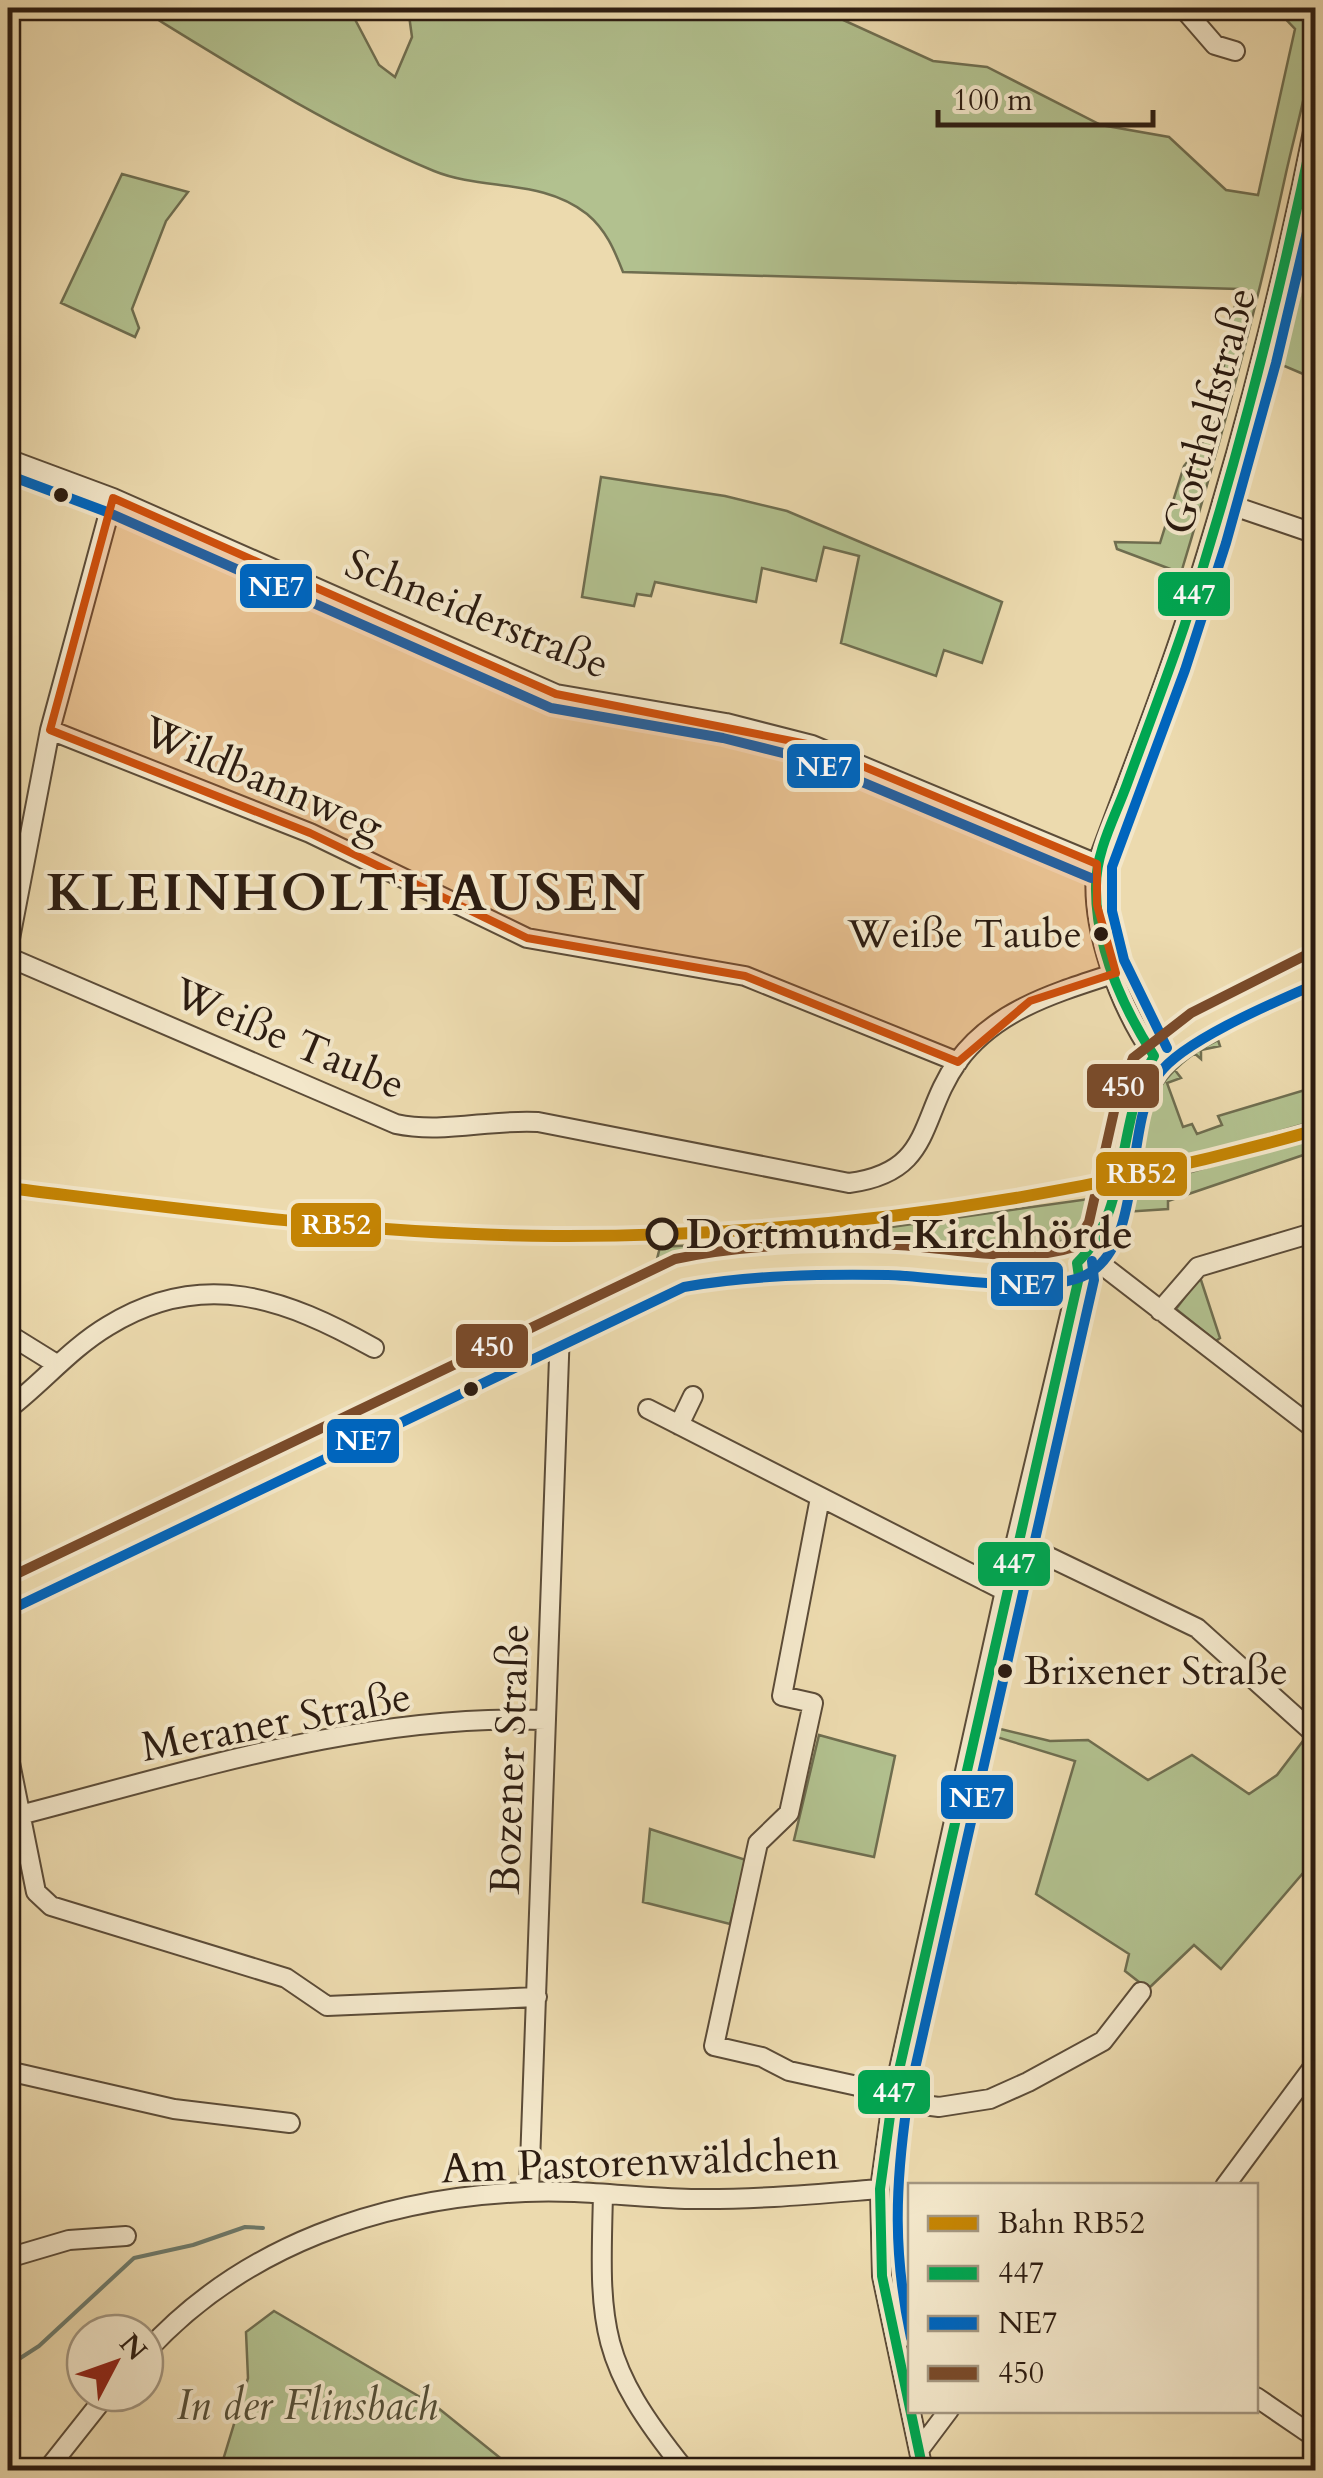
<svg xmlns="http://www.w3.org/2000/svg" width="1323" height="2478" viewBox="0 0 1323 2478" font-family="Cardo,serif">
	<rect width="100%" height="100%" fill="#ecdaae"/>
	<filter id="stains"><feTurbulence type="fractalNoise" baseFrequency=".002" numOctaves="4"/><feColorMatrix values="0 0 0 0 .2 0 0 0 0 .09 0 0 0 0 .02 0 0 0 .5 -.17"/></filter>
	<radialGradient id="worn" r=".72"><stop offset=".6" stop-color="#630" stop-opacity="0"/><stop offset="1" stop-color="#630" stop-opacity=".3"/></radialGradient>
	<path fill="#b2c18f" stroke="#6f6e50" stroke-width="2.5" d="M 139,8 L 349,8 L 379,65 L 395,77 L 412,37 L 408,8 L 817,8 L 933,61 L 987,67 L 1101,125 L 1169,137 L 1226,190 L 1258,195 L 1295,29 L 1275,8 L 1315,8 C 1316,63 1298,119 1286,173 C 1257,308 1221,441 1181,573 L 1117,549 L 1115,542 L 1160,543 L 1184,466 L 1212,431 L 1238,289 L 623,272 C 614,249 606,230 587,214 C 542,178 483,191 434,171 C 329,127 235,67 139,8 Z
		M 122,174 L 188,192 L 166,221 L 132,309 L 139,328 L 135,337 L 61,303 Z
		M 1305,274 L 1315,277 L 1315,379 L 1282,365 Z
		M 601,477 L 725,496 L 787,511 L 1002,602 L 982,663 L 944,650 L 936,676 L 841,643 L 859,556 L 824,547 L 816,581 L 762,568 L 756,602 L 655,582 L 651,596 L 637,594 L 634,606 L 582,597 Z
		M 1218,1040 L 1220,1046 L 1201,1050 L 1201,1059 L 1193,1052 L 1174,1069 L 1181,1078 L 1167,1083 L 1183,1127 L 1192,1124 L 1197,1134 L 1222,1125 L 1218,1116 L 1315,1087 L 1315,1121 L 1128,1174 C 1139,1113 1160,1067 1218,1040 Z
		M 1315,1136 L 1315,1151 L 1168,1201 L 1168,1209 L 1124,1212 L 1126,1191 Z
		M 1096,1198 C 1085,1223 1063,1246 1036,1254 C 1012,1261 977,1251 952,1250 C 862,1250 739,1244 654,1271 L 660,1247 L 807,1239 Z
		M 1200,1277 L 1220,1338 L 1216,1341 L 1176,1309 Z
		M 992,1727 L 1050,1741 L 1088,1740 L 1148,1780 L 1192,1755 L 1249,1794 L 1277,1775 L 1306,1737 L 1315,1743 L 1315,1859 L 1221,1969 L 1194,1945 L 1148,1989 L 1125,1971 L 1129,1954 L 1036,1894 L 1075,1761 L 990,1735 Z
		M 819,1735 L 895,1756 L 874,1857 L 794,1840 Z
		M 650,1829 L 746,1860 L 730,1924 L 643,1902 Z
		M 274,2311 L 437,2407 L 515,2470 L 220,2470 L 248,2378 L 246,2332 Z"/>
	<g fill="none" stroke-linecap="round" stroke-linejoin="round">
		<path stroke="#6d7b6d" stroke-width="4" d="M 8,60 L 10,25
			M 8,79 L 11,94 L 8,98
			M 8,2366 L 39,2346 L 134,2258 L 193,2245 L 245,2227 L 263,2228"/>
		<defs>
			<path id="minor" d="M 1183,8 L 1215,45 L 1235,51
				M 8,459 L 113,498 L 556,694 L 726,723 L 812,745 L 1097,864
				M 1222,502 L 1316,534
				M 50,730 L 310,833 L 527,938 L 745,976 L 958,1062
				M 8,949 L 50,730 L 113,498
				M 8,957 L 396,1124 C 443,1134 490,1119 538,1122 L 849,1183 C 934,1172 918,1117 958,1061 C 996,1009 1058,992 1116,973
				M 1154,1056 C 1120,1007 1088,925 1097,864 C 1129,776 1165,688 1193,598 C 1243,440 1284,280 1316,117
				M 1089,1255 L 1316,1430
				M 1160,1311 L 1198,1267 L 1316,1232
				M 8,1334 L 58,1365
				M 8,1409 C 42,1383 71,1348 108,1326 C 203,1267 286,1299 374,1348
				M 648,1409 L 1005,1591
				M 679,1425 L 693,1396
				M 820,1498 L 782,1696 L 813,1703 L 789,1813 L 758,1843 L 714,2046 L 762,2057 L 789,2071 L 894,2094
				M 1016,1541 L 1197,1628 L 1316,1735
				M 8,1753 L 36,1892 L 51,1906 L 286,1978 L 327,2006 L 537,1997
				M 24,1814 C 194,1770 369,1713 546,1720
				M 8,2071 L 174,2109 L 290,2123
				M 892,2101 L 939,2107 L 990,2099 L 1028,2082 L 1103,2041 L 1141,1992
				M 1225,2186 L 1316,2063
				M 529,2191 L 560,1330
				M 603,2196 C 599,2329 599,2363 685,2470
				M 8,2258 L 69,2240 L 126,2236
				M 145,2353 C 243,2245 382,2198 525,2192 C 580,2189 636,2198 691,2199 C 754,2200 817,2194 880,2189
				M 1256,2397 L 1316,2438
				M 919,2450 L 949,2410
				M 47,2470 L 108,2393
				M 923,2470 L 882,2276 L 880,2189 L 892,2101 L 1016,1541 L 1079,1277 L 1077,1263"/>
			<path id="major" d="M 8,1594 L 679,1273 C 746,1258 824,1260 892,1260 C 936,1261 1049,1278 1082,1260 C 1116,1241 1120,1107 1145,1067 C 1164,1037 1280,983 1316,967"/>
		</defs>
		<use href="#minor" stroke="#5c4c38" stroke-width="22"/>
		<use href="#major" stroke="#2c1c11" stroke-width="25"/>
		<use href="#minor" stroke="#f3e7ca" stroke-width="18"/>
		<use href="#major" stroke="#ecdaae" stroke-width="20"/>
		<defs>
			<path id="bus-1" d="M 1154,1056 C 1122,1006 1095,946 1096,886 C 1096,851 1115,817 1127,784 C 1146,732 1166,680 1184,627 C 1238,461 1281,291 1316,119
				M 1077,1263 C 1132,1210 1115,1120 1154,1056
				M 923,2470 L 882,2276 L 880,2189 L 892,2101 L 1079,1277 L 1077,1263"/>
			<path id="bus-2" d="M 8,475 L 107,512 L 551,708 L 723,738 L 807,759 L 1091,878
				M 1167,1048 L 1124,960 L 1112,911 L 1112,867 L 1185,670 L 1226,543 L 1276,363 L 1316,194
				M 14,1608 L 684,1287 C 751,1275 819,1274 888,1275 C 935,1276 1053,1298 1091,1272 C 1144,1237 1124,1124 1159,1074 C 1182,1041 1277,1001 1316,984
				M 911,2338 C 893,2254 895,2188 907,2104 L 1094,1280 L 1092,1261"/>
			<path id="bus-3" d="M 8,1578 L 675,1259 C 748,1244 824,1242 897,1245 C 953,1248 1019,1265 1074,1247 L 1089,1222 L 1115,1107 L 1133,1058 L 1191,1013 L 1310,953"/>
		</defs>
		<use href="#bus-1" stroke="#f3e7ca" stroke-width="18"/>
		<use href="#bus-2" stroke="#f3e7ca" stroke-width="18"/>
		<use href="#bus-3" stroke="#f3e7ca" stroke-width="18"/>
		<use href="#bus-1" stroke="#00a651" stroke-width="10"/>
		<use href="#bus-2" stroke="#0065bd" stroke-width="10"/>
		<use href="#bus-3" stroke="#7a4b2a" stroke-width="10"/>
		<defs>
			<path id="rail-1" d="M 8,1188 C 190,1210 373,1235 556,1236 C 816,1237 1066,1201 1316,1130"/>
		</defs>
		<use href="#rail-1" stroke="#f3e7ca" stroke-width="20"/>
		<use href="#rail-1" stroke="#c48404" stroke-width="12"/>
	</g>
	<path fill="#cc500d" fill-opacity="0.2" stroke="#cc500d" stroke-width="8" stroke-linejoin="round" d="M 113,498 L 556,694 L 812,745 L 1097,864 L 1097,905 L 1116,973 L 1030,1001 L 958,1062 L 745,976 L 527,938 L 310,833 L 50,730 Z"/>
	<g fill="#2c1c11" stroke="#f3e7ca" stroke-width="4">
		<circle cx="61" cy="495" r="9"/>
		<circle cx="1101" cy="934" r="9"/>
		<circle cx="471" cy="1389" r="9"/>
		<circle cx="1005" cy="1671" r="9"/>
	</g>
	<circle fill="#f3e7ca" stroke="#2c1c11" stroke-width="5" cx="662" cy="1234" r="14"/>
	<g text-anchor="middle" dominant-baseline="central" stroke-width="8" stroke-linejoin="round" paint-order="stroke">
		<g font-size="40" fill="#2c1c11" stroke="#f3e7ca" text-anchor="end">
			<text x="1082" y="934">Weiße Taube</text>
			<text x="1024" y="1671" text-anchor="start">Brixener Straße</text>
		</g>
		<g font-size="42" fill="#2c1c11" stroke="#f3e7ca">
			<text transform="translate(1210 411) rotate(-75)">Gotthelfstraße</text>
			<text transform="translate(477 614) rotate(22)">Schneiderstraße</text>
			<text transform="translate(263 779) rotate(23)">Wildbannweg</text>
			<text transform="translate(289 1039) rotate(23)">Weiße Taube</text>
			<text transform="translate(276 1722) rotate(-11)">Meraner Straße</text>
			<text transform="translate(510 1759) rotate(-88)">Bozener Straße</text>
			<text transform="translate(640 2162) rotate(-2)">Am Pastorenwäldchen</text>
		</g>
		<g font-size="42" font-weight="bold" fill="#2c1c11" stroke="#f3e7ca" text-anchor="start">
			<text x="686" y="1234">Dortmund-Kirchhörde</text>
		</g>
		<g font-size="42" font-style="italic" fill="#544e37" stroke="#f3e7ca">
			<text x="307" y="2405">In der Flinsbach</text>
		</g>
		<g font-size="52" font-weight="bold" letter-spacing="2.5" fill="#2c1c11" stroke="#f3e7ca">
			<text x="347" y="894">KLEINHOLTHAUSEN</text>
		</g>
	</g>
	<g stroke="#f3e7ca" stroke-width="4">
		<rect x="238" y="562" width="76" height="48" rx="10" fill="#0065bd"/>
		<rect x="1156" y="570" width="76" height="48" rx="10" fill="#00a651"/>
		<rect x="785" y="742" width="77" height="48" rx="10" fill="#0065bd"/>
		<rect x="1085" y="1062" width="76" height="48" rx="10" fill="#7a4b2a"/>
		<rect x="1094" y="1150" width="95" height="48" rx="10" fill="#c48404"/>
		<rect x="289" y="1201" width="94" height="48" rx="10" fill="#c48404"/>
		<rect x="989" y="1260" width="76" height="48" rx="10" fill="#0065bd"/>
		<rect x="454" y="1322" width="76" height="48" rx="10" fill="#7a4b2a"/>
		<rect x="325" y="1417" width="76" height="48" rx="10" fill="#0065bd"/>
		<rect x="976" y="1540" width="76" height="48" rx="10" fill="#00a651"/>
		<rect x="939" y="1773" width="76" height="48" rx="10" fill="#0065bd"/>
		<rect x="856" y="2068" width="76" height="48" rx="10" fill="#00a651"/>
	</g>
	<g font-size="28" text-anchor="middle" font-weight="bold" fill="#fff">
		<text x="276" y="596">NE7</text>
		<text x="1194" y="604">447</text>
		<text x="824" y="776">NE7</text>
		<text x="1123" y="1096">450</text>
		<text x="1141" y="1183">RB52</text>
		<text x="336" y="1234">RB52</text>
		<text x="1027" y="1294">NE7</text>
		<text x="492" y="1356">450</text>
		<text x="363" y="1450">NE7</text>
		<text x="1014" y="1573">447</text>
		<text x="977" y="1807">NE7</text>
		<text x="894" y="2102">447</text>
	</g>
	<rect width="1323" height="2478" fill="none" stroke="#ecdaae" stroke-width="40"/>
	<rect x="10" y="10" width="1303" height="2458" fill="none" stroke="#2c1c11" stroke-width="5"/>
	<rect x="20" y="20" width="1283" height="2438" fill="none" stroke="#2c1c11" stroke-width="2.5"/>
	<rect x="908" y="2183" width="350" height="230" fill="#f3e7ca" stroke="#a39680" stroke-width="2.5"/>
	<rect x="928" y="2216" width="50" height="15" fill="#c48404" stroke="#a39680" stroke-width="2.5"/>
	<text x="998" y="2233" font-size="30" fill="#2c1c11">Bahn RB52</text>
	<rect x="928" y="2266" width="50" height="15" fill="#00a651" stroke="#a39680" stroke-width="2.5"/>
	<text x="998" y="2283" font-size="30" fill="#2c1c11">447</text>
	<rect x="928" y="2316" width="50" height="15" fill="#0065bd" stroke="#a39680" stroke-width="2.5"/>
	<text x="998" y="2333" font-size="30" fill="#2c1c11">NE7</text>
	<rect x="928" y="2366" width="50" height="15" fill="#7a4b2a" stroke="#a39680" stroke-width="2.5"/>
	<text x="998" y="2383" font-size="30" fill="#2c1c11">450</text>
	<g transform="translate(115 2363) rotate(49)"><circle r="48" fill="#f3e7ca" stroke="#a39680" stroke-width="2.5"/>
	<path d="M0-8L18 38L0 25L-18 38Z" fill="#8f2418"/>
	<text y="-15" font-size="28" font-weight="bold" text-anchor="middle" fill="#2c1c11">N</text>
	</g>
	<path d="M938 110v15h215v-15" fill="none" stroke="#2c1c11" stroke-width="5"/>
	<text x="953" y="110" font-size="30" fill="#2c1c11" stroke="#f3e7ca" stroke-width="8" paint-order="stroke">100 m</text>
	<rect width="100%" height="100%" filter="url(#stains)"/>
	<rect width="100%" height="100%" fill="url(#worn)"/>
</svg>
